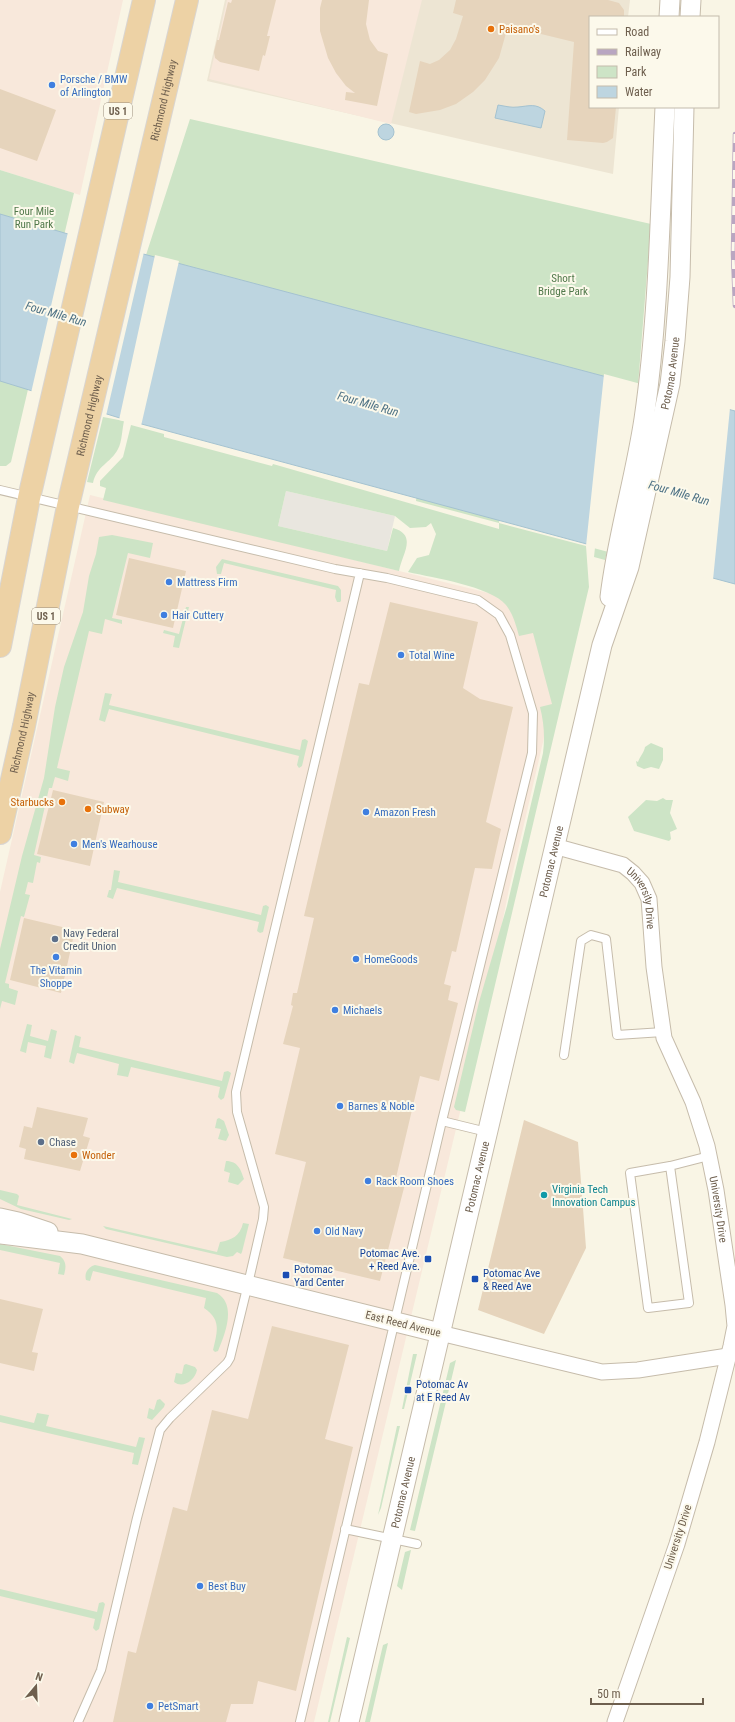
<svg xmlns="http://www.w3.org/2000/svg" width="735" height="1722" viewBox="0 0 735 1722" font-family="'Roboto Condensed',sans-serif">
	<rect width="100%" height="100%" fill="#f9f5e5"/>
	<path fill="#ede5d3" d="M 225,0 L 630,0 L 628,17 L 590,17 L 590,107 L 619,107 L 613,174 L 207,81 Z"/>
	<path fill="#f8e8db" d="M 0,0 L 123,0 L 80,195 L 0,170 Z
		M 227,0 L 422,0 L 391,124 L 209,79 Z
		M 90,495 L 542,606 L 562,660 L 509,889 L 484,1012 L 314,1722 L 0,1722 L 0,892 Z"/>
	<path fill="#e9e6df" d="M 286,491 L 395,516 L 387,551 L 278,526 Z"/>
	<path fill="#cde4c6" d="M 190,119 L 651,224 L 638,385 L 619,500 L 605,560 L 594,557 L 613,379 L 519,354 L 499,523 L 586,546 L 589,587 L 465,1112 L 456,1110 L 454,1107 L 479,1002 L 507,906 L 543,753 C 545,737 544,723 540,707 L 552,704 L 533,633 L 519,636 C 516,625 513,614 506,605 C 490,586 434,578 408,572 L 417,558 L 429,555 L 436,534 L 431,523 L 426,527 L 410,528 L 395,516 L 286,491 L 278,526 L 387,551 L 393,528 C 418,535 402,554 399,571 L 103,500 L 106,488 L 100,486 L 100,481 L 123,457 L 131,425 L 164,434 L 164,437 L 272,466 L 273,464 L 499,529 L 499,523 L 416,501 L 433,331 L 146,255 Z
		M 0,170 L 74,193 L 11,462 L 6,466 L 0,466 Z
		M 103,417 L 124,421 C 122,430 122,442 118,449 C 110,464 97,465 93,483 L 87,482 Z
		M 112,535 L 153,543 L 150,558 L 128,553 L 112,618 L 122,620 L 122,624 L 105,619 L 102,634 L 89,631 L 57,768 L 70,771 L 68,781 L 55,777 L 52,788 L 49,788 L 34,855 L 41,857 L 40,863 L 37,862 L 33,883 L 28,882 L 25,894 L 30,895 L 24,917 L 21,916 L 5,983 L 9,984 L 9,988 L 18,991 L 15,1005 L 2,1001 L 0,1009 L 0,949 L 22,856 L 44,778 L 55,707 L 64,667 L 83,612 L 89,576 L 96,554 L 99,537 Z
		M 222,559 L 338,586 L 341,590 L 341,601 L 340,602 L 337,602 L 335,597 L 336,590 L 224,563 L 221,574 L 217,574 L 216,567 Z
		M 186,607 L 189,607 L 179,648 L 173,647 L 175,636 L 163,633 L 164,630 L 179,634 Z
		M 105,693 L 112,694 L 109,705 L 300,750 L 302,740 L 305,739 L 308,741 L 302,766 L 299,768 L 297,765 L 299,756 L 109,709 L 105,722 L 99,720 Z
		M 651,743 L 663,748 L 663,760 L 659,769 L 651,767 L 644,769 L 637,766 L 636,761 L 638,762 C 640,756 644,753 645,747 Z
		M 663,798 L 666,800 L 673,800 L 670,813 L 677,829 L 670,832 L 671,839 L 669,841 L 634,831 L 628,817 L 646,800 L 657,801 Z
		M 114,870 L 120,871 L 118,882 L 261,915 L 263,906 L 266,905 L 269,907 L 263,932 L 260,933 L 257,931 L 259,922 L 117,888 L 113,899 L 107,897 L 109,890 L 111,890 Z
		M 27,1024 L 32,1025 L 30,1036 L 48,1041 L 51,1029 L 57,1031 L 51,1059 L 44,1057 L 46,1046 L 28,1042 L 26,1053 L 20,1051 Z
		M 75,1035 L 81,1037 L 79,1047 L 222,1081 L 224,1072 L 228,1071 L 231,1073 L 224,1098 L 221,1100 L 218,1097 L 220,1087 L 131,1067 L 128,1077 L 117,1075 L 119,1064 L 77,1053 L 74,1064 L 69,1062 Z
		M 219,1118 L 224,1121 L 229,1135 L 226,1141 L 218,1139 L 221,1129 L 215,1128 L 217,1119 Z
		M 226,1161 C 238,1161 241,1170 244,1179 L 238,1185 L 228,1182 L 230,1173 L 224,1171 Z
		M 0,1190 L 17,1194 L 19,1196 L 17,1205 L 72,1219 L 69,1220 L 21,1209 L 0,1199 Z
		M 243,1223 L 249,1224 L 242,1252 L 241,1254 L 237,1252 L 233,1256 L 227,1257 L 106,1229 L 103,1226 L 217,1252 L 220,1242 C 232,1240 240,1236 243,1223 Z
		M 0,1244 L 60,1256 C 67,1262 66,1267 64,1275 L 58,1274 L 60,1263 L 0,1250 Z
		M 95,1265 L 217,1293 C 237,1305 225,1334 218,1351 L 215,1352 L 213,1350 C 217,1332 222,1320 204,1308 L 206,1298 L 93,1271 L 90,1281 L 86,1280 C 84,1273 88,1267 95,1265 Z
		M 413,1354 L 417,1354 L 404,1409 L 402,1409 Z
		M 456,1360 L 415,1531 L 410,1530 L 450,1363 Z
		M 186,1364 L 195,1367 L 197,1370 C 195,1380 183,1389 174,1382 L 176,1373 L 182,1374 L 184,1365 Z
		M 160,1399 L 165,1404 L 164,1407 L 152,1420 L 147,1418 L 149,1408 L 154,1410 L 157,1400 Z
		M 37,1413 L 49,1415 L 46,1426 L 136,1447 L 139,1437 L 145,1438 L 138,1465 L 132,1464 L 134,1453 L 0,1422 L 0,1415 L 34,1423 Z
		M 397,1426 L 400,1426 L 381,1508 L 378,1515 Z
		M 411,1550 L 402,1590 L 397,1586 L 405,1552 Z
		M 0,1589 L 97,1612 L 99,1603 L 103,1602 L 105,1604 L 99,1629 L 96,1631 L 93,1628 L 95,1619 L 0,1596 Z
		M 347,1637 L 350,1638 L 330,1722 L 328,1722 Z
		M 388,1643 L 370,1722 L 365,1722 L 383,1645 Z"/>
	<path fill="#bdd5e0" stroke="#a4c2d0" d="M 498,105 C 505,106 511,108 518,107 C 529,106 536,103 545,111 L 541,128 L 495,118 Z
		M378 132a8 8 0 1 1 16 0a8 8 0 1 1-16 0Z
		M 0,214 L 68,234 L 735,411 L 735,584 L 123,419 L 0,381 Z"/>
	<path fill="#f9f5e5" d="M 68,232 L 144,252 L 106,416 L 31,393 Z
		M 155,255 L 179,261 L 141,426 L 119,420 Z
		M 604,374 L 730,408 L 713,580 L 586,546 Z"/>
	<path fill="#e6d4bc" d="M 232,0 L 276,0 L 267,36 L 270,36 L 265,56 L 263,55 L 259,71 L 220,62 L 215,58 L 214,52 L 217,40 L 219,40 L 228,2 L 231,3 Z
		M 322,0 L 369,0 L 366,24 L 370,40 L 378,51 L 388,54 L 377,106 L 345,100 L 346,92 L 355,93 L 346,86 L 336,73 L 328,58 L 320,31 L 320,8 Z
		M 456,0 L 608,0 L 619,3 L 624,10 L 624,17 L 590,17 L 590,107 L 616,107 L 613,138 L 607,142 L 603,143 L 567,140 L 574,42 L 508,26 L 499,58 L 485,80 L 473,92 L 456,104 L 440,110 L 416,114 L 409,112 L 420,61 L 430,64 L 439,60 L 450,50 L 456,39 L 463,16 L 453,13 Z
		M 0,89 L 56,110 L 37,161 L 0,148 Z
		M 129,558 L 186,571 L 173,628 L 116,615 Z
		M 390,602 L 478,622 L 463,688 L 480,699 L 513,707 L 486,822 L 501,829 L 492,869 L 475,868 L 456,952 L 452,951 L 444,984 L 451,986 L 448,1000 L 458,1003 L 439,1081 L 420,1076 L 395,1182 L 405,1184 L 380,1281 L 283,1258 L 306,1162 L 275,1154 L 300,1048 L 283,1044 L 293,1006 L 291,1005 L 293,993 L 297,993 L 314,918 L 304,916 L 359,683 L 369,685 Z
		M 53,790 L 104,802 L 90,866 L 37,854 Z
		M 24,918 L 75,930 L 61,993 L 10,980 Z
		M 37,1107 L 88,1118 L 83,1136 L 90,1138 L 80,1171 L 24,1159 L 26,1149 L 19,1147 L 24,1126 L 32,1128 Z
		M 524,1120 L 578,1142 L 586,1248 L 544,1334 L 478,1310 Z
		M 0,1299 L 43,1309 L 32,1352 L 38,1353 L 34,1371 L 0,1363 Z
		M 272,1326 L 349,1345 L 325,1439 L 353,1447 L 296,1691 L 258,1681 L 253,1704 L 231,1704 L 226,1722 L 113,1722 L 128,1651 L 136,1653 L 173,1507 L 187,1511 L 212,1410 L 248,1419 Z"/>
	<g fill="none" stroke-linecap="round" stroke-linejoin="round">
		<defs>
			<path id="service" d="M 0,490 L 335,569 L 387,578 L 478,600 L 499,615 L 510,635 L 533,713 L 532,753 L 442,1121 L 300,1722
				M 564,1055 L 581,941 L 591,935 L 606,939 L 617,1035 L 663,1032
				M 442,1121 L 487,1132
				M 670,1166 L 689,1303 L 648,1308 L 630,1173 L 670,1166 L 709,1156
				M 345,1529 L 417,1544
				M 78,1722 L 101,1670 L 137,1518 L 160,1430 L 170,1418 L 227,1363 L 230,1358 L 248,1284 L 263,1219 L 264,1207 L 237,1112 L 236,1092 L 360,573"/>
			<g id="minor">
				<path id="s1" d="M 554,846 L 623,865 L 633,873 L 642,883 L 649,899 L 654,967 L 664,1038 L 693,1102 L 707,1146 L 716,1190 L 733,1305 L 735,1326 L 731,1346 L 707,1442 L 677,1544 L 615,1722"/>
				<path d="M 440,1333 L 602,1372 L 638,1370 L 728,1356"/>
			</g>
			<g id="tertiary">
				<path d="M 669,17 L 670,0"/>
				<path d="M 690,17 L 691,0"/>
				<path d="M 610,597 C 617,537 635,479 644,419 C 659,316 660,211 665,107"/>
				<path d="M 0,1218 L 18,1222 L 48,1232"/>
				<path d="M 0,1234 L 82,1244 L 440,1333"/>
				<path id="s2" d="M 349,1722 L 602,645 L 629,567 L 670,384 L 675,341 L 680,277 L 684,107"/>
			</g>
			<g id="trunk">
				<path d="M 0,646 L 29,498 L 144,0"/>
				<path id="s3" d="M 0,833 L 24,726 L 68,506 L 187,0"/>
			</g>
		</defs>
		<use href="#service" stroke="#c6bcab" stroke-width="10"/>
		<use href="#minor" stroke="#c6bcab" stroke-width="17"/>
		<use href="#tertiary" stroke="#c6bcab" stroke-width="21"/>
		<use href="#trunk" stroke="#d9d5d1" stroke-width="24"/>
		<use href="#service" stroke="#fff" stroke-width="8"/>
		<use href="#minor" stroke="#fff" stroke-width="15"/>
		<use href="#tertiary" stroke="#fff" stroke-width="19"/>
		<use href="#trunk" stroke="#edd2a5" stroke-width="22"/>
		<defs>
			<path id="rail" d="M 735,134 L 733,254 L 735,306"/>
		</defs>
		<use href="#rail" stroke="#b9a6c1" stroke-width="4.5"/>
		<use href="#rail" stroke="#fcf9eb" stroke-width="3" stroke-dasharray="9" stroke-linecap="butt"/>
	</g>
	<g fill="#e8710a" stroke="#fcf9eb" stroke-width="1.5">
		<circle cx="491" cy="29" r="4"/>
		<circle cx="62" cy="802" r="4"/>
		<circle cx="88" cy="809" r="4"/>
		<circle cx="74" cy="1155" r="4"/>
	</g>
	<g fill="#3f7fe0" stroke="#fcf9eb" stroke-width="1.5">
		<circle cx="52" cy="85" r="4"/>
		<circle cx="169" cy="582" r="4"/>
		<circle cx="164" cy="615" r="4"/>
		<circle cx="401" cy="655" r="4"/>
		<circle cx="366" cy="812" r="4"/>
		<circle cx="74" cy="844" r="4"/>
		<circle cx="56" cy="957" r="4"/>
		<circle cx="356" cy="959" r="4"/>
		<circle cx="335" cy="1010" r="4"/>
		<circle cx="340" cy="1106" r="4"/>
		<circle cx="368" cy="1181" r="4"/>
		<circle cx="317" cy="1231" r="4"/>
		<circle cx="200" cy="1586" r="4"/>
		<circle cx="150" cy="1706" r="4"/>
	</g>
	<g fill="#5c6f8a" stroke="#fcf9eb" stroke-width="1.5">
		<circle cx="55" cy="939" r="4"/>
		<circle cx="41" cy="1142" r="4"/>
	</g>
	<circle fill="#0f9aa8" stroke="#fcf9eb" stroke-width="1.5" cx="544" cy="1195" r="4"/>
	<g fill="#1a4fb4" stroke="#fcf9eb" stroke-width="1.5">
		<rect x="424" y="1255" width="8" height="8" rx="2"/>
		<rect x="282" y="1271" width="8" height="8" rx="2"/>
		<rect x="471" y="1275" width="8" height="8" rx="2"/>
		<rect x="404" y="1386" width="8" height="8" rx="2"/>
	</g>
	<g text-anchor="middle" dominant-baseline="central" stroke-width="4" stroke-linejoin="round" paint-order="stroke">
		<g fill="#fcf9eb" stroke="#998d7d" stroke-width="1">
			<rect x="104" y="103" width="28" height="16" rx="3"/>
			<rect x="32" y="608" width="28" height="16" rx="3"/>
		</g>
		<g font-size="10" font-weight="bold" fill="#6e5f4e">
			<text x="118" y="111">US 1</text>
			<text x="46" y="616">US 1</text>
		</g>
		<g font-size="11" fill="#c56008" stroke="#fcf9eb" text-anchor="start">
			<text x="499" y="29">Paisano's</text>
			<text x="54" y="802" text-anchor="end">Starbucks</text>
			<text x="96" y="809">Subway</text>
			<text x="82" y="1155">Wonder</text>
		</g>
		<g font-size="11" fill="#366cbe" stroke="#fcf9eb" text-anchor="start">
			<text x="60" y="79">Porsche / BMW<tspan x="60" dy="13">of Arlington</tspan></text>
			<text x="177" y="582">Mattress Firm</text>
			<text x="172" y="615">Hair Cuttery</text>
			<text x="409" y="655">Total Wine</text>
			<text x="374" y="812">Amazon Fresh</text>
			<text x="82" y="844">Men's Wearhouse</text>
			<text x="364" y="959">HomeGoods</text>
			<text x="56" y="970" text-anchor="middle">The Vitamin<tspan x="56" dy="13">Shoppe</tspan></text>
			<text x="343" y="1010">Michaels</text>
			<text x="348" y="1106">Barnes &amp; Noble</text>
			<text x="376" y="1181">Rack Room Shoes</text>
			<text x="325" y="1231">Old Navy</text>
			<text x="208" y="1586">Best Buy</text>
			<text x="158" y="1706">PetSmart</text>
		</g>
		<g font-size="11" fill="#6e5f4e" stroke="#fcf9eb">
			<text stroke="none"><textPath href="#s3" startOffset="751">Richmond Highway</textPath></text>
			<text stroke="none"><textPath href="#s2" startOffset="1387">Potomac Avenue</textPath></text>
			<text stroke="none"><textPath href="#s3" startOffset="427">Richmond Highway</textPath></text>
			<text stroke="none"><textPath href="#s3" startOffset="103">Richmond Highway</textPath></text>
			<text stroke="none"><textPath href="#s2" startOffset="884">Potomac Avenue</textPath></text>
			<text stroke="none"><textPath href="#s1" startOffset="112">University Drive</textPath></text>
			<text stroke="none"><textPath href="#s2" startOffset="560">Potomac Avenue</textPath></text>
			<text stroke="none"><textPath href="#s1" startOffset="436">University Drive</textPath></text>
			<text transform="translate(403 1324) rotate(14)">East Reed Avenue</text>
			<text stroke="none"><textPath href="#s2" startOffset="236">Potomac Avenue</textPath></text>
			<text transform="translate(678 1537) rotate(-72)">University Drive</text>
		</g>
		<g font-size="11" fill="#51794b" stroke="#fcf9eb">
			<text x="34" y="211">Four Mile<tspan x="34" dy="13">Run Park</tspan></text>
			<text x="563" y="278">Short<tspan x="563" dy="13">Bridge Park</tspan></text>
		</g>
		<g font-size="11" fill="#4e5e75" stroke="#fcf9eb" text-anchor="start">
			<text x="63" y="933">Navy Federal<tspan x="63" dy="13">Credit Union</tspan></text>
			<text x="49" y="1142">Chase</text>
		</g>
		<g font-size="11" fill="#0d838f" stroke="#fcf9eb" text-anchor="start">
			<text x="552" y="1189">Virginia Tech<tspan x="552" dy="13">Innovation Campus</tspan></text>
		</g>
		<g font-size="11" fill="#164399" stroke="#fcf9eb" text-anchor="start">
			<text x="420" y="1253" text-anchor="end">Potomac Ave.<tspan x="420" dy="13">+ Reed Ave.</tspan></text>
			<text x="294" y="1269">Potomac<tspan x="294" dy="13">Yard Center</tspan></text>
			<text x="483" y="1273">Potomac Ave<tspan x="483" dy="13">&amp; Reed Ave</tspan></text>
			<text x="416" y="1384">Potomac Av<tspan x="416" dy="13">at E Reed Av</tspan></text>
		</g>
		<g font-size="12" font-style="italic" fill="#4e7285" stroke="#fcf9eb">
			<text transform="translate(56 314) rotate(16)">Four Mile Run</text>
			<text transform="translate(368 404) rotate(16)">Four Mile Run</text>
			<text transform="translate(679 493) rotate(16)">Four Mile Run</text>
		</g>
	</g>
	<rect x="589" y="16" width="130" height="92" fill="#fcf9eb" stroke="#c3bbac"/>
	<rect x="597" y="29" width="20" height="6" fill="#ffffff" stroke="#c3bbac"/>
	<text x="625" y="36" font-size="12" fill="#6e5f4e">Road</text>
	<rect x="597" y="49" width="20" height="6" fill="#b9a6c1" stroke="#c3bbac"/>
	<text x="625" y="56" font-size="12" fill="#6e5f4e">Railway</text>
	<rect x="597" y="66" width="20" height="12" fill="#cde4c6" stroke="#c3bbac"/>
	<text x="625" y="76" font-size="12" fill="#6e5f4e">Park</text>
	<rect x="597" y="86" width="20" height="12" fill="#bdd5e0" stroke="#c3bbac"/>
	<text x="625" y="96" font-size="12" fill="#6e5f4e">Water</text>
	<g transform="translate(36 1686) rotate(19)" stroke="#fcf9eb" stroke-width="3" paint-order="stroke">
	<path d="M0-3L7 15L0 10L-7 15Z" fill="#6e5f4e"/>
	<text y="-6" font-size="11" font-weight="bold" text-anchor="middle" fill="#6e5f4e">N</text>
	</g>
	<path d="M591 1698v6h112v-6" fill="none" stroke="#6e5f4e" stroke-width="2"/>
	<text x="597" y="1698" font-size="12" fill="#6e5f4e" stroke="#fcf9eb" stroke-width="3" paint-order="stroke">50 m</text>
</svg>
